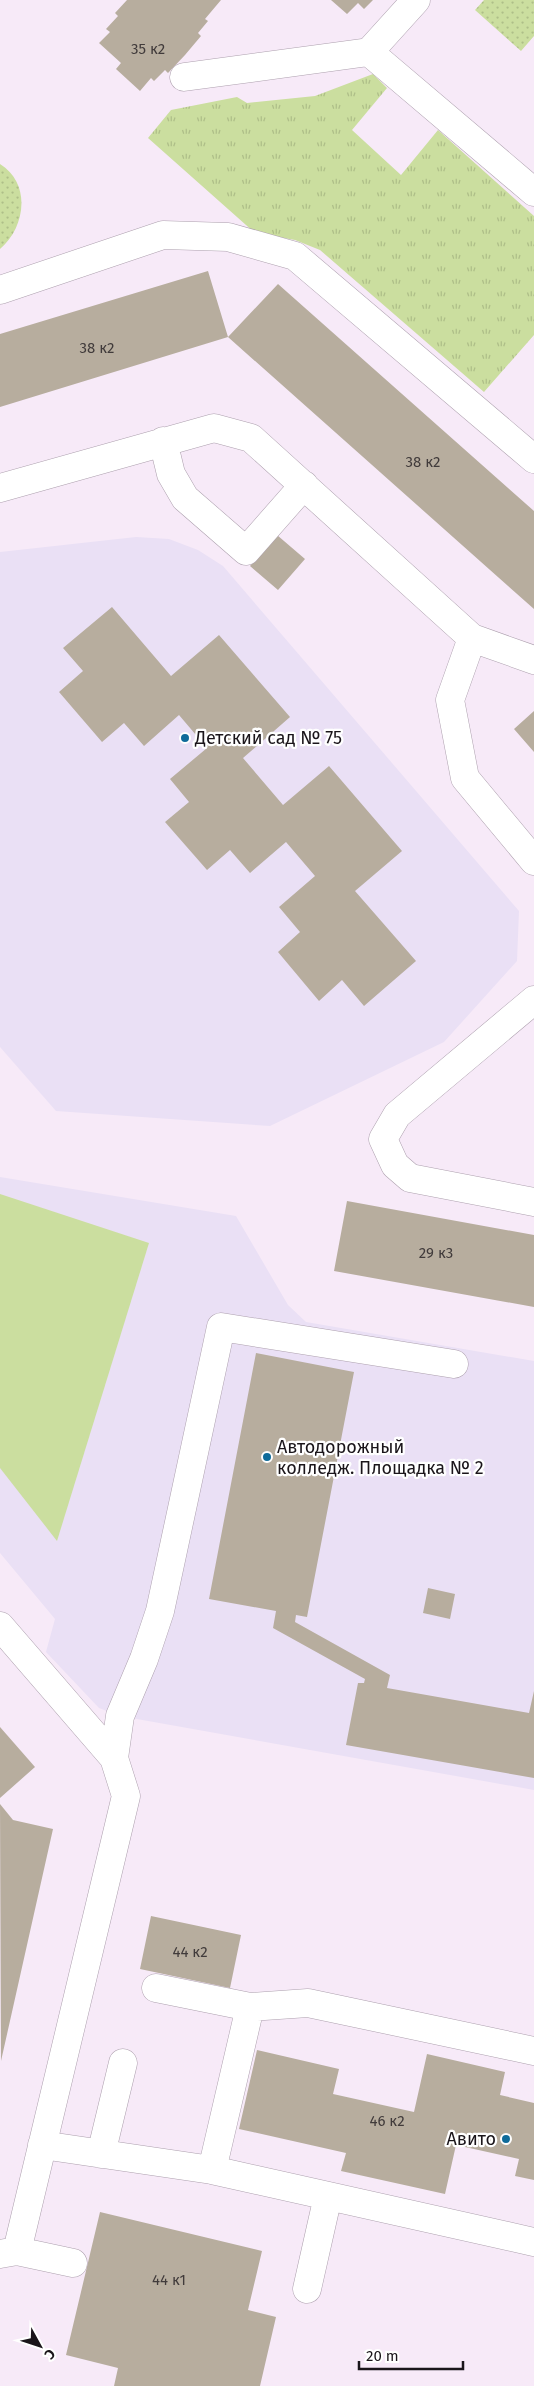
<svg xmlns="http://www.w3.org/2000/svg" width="534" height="2386" viewBox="0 0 534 2386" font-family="'Fira Sans',sans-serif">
	<defs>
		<pattern id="grass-tufts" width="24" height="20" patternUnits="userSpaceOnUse" patternTransform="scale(1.25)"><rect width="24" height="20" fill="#cbde9f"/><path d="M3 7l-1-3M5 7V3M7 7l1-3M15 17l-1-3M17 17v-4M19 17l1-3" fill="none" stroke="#aebe88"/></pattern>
		<pattern id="park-dots" width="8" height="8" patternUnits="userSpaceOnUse" patternTransform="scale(1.25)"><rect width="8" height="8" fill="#cbde9f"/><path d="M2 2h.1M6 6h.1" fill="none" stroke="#aebe88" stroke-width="1.8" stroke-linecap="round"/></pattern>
	</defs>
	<rect width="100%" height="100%" fill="#f7eaf8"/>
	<path fill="#eae0f5" d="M 136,537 L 169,539 L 198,550 L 223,566 L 519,911 L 517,961 L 444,1042 L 270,1126 L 56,1111 L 0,1047 L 0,552 Z
		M 0,1177 L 236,1216 L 288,1305 L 306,1322 L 534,1361 L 534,1790 L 120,1716 L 99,1708 L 46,1652 L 55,1619 L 0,1553 Z"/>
	<path fill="url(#grass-tufts)" d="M 373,74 L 387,88 L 352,130 L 401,175 L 438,130 L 534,216 L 534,335 L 484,392 L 320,250 L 295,240 L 255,233 L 148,138 L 171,110 L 237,97 L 247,103 L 315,96 Z"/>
	<path fill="url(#park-dots)" d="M 484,0 L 534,0 L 534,36 L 521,51 L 475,10 Z
		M 0,164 C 32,184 25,228 0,249 Z"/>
	<path fill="#cbde9f" d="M 0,1194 L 149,1243 L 57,1541 L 0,1468 Z"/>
	<path fill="#b7ad9e" d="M 127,0 L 221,0 L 205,19 L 208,21 L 198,33 L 201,36 L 185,55 L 168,73 L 165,70 L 154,81 L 151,78 L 140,91 L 116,69 L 121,63 L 99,43 L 110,32 L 106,29 L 118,16 L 115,13 Z
		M 331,0 L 373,0 L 364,9 L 358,3 L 347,14 Z
		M 208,271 L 228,337 L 0,407 L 0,334 Z
		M 278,284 L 534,511 L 534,609 L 228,337 Z
		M 277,535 L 305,559 L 278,590 L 250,566 Z
		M 112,607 L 171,676 L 219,635 L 290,717 L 243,758 L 283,805 L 329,766 L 402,851 L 355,891 L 416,961 L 364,1006 L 342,980 L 319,1001 L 278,952 L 300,932 L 279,907 L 315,876 L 286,842 L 250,873 L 230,850 L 207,870 L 165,822 L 189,802 L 170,779 L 207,748 L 179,715 L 144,746 L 124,723 L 102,742 L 59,692 L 83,671 L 63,648 Z
		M 534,711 L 534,752 L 514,729 Z
		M 347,1201 L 534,1235 L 534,1307 L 334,1271 Z
		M 256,1353 L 354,1372 L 307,1617 L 296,1615 L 295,1622 L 390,1675 L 387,1688 L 529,1713 L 534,1691 L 534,1778 L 346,1745 L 358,1683 L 364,1683 L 365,1679 L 273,1628 L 276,1611 L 209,1599 Z
		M 428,1588 L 455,1594 L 450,1619 L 423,1613 Z
		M 0,1727 L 35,1767 L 0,1798 Z
		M 0,1804 L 13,1820 L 53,1829 L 1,2061 Z
		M 151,1916 L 241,1935 L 230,1988 L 140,1969 Z
		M 257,2050 L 339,2069 L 333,2094 L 414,2112 L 427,2054 L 505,2072 L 500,2095 L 534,2103 L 534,2180 L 515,2176 L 519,2159 L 456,2145 L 445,2194 L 341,2171 L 346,2153 L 239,2129 Z
		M 100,2212 L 262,2251 L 248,2310 L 276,2317 L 260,2386 L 114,2386 L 118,2368 L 66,2355 Z"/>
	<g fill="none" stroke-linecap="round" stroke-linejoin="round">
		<defs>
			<path id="minor" d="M 369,52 L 416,0
				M 184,77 L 369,52 L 534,192
				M 0,290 L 163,235 L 228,237 L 295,256 L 534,459
				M 163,441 L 171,474 L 185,498 L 246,551 L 304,485
				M 0,488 L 214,428 L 251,438 L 472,638
				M 534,660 L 472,638 L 450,700 L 465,778 L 534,861
				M 534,1000 L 397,1115 L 383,1139 L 395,1165 L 410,1178 L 534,1202
				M 0,1626 L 114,1758 L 126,1796 L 17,2251
				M 114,1758 L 120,1716 L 144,1659 L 160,1611 L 221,1327 L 454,1364
				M 156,1988 L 250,2007 L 212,2170
				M 250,2007 L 308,2003 L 534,2051
				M 42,2145 L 212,2170 L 534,2242
				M 101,2154 L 123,2063
				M 0,2254 L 17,2251 L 73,2263
				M 307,2289 L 328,2196"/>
		</defs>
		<use href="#minor" stroke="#ada0ae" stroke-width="29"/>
		<use href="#minor" stroke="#fff" stroke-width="28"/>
	</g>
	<g fill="#0f6b9a" stroke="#fff" stroke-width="2">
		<circle cx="185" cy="738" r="5"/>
		<circle cx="267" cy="1457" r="5"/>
		<circle cx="506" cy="2139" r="5"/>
	</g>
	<g text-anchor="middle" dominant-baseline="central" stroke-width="4.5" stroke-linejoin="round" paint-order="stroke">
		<g font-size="15" fill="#413b3b">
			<text x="148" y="49">35 к2</text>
			<text x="97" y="348">38 к2</text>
			<text x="423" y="462">38 к2</text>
			<text x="436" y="1253">29 к3</text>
			<text x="190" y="1952">44 к2</text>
			<text x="387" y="2121">46 к2</text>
			<text x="169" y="2280">44 к1</text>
		</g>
		<g font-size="18" fill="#1a151a" stroke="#fff" text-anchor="start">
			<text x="195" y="738">Детский сад № 75</text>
			<text x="277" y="1447">Автодорожный<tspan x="277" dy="21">колледж. Площадка № 2</tspan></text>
			<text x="496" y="2139" text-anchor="end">Авито</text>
		</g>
	</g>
	<g transform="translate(40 2346) rotate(130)" stroke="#ffffff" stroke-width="4" paint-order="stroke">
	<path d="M0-4L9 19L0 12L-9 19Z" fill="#1a151a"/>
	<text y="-8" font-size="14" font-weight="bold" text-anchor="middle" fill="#1a151a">С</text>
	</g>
	<path d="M359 2361v8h104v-8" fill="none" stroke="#1a151a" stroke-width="2.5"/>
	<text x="366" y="2361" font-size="15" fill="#1a151a" stroke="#ffffff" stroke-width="4" paint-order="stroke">20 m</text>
</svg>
